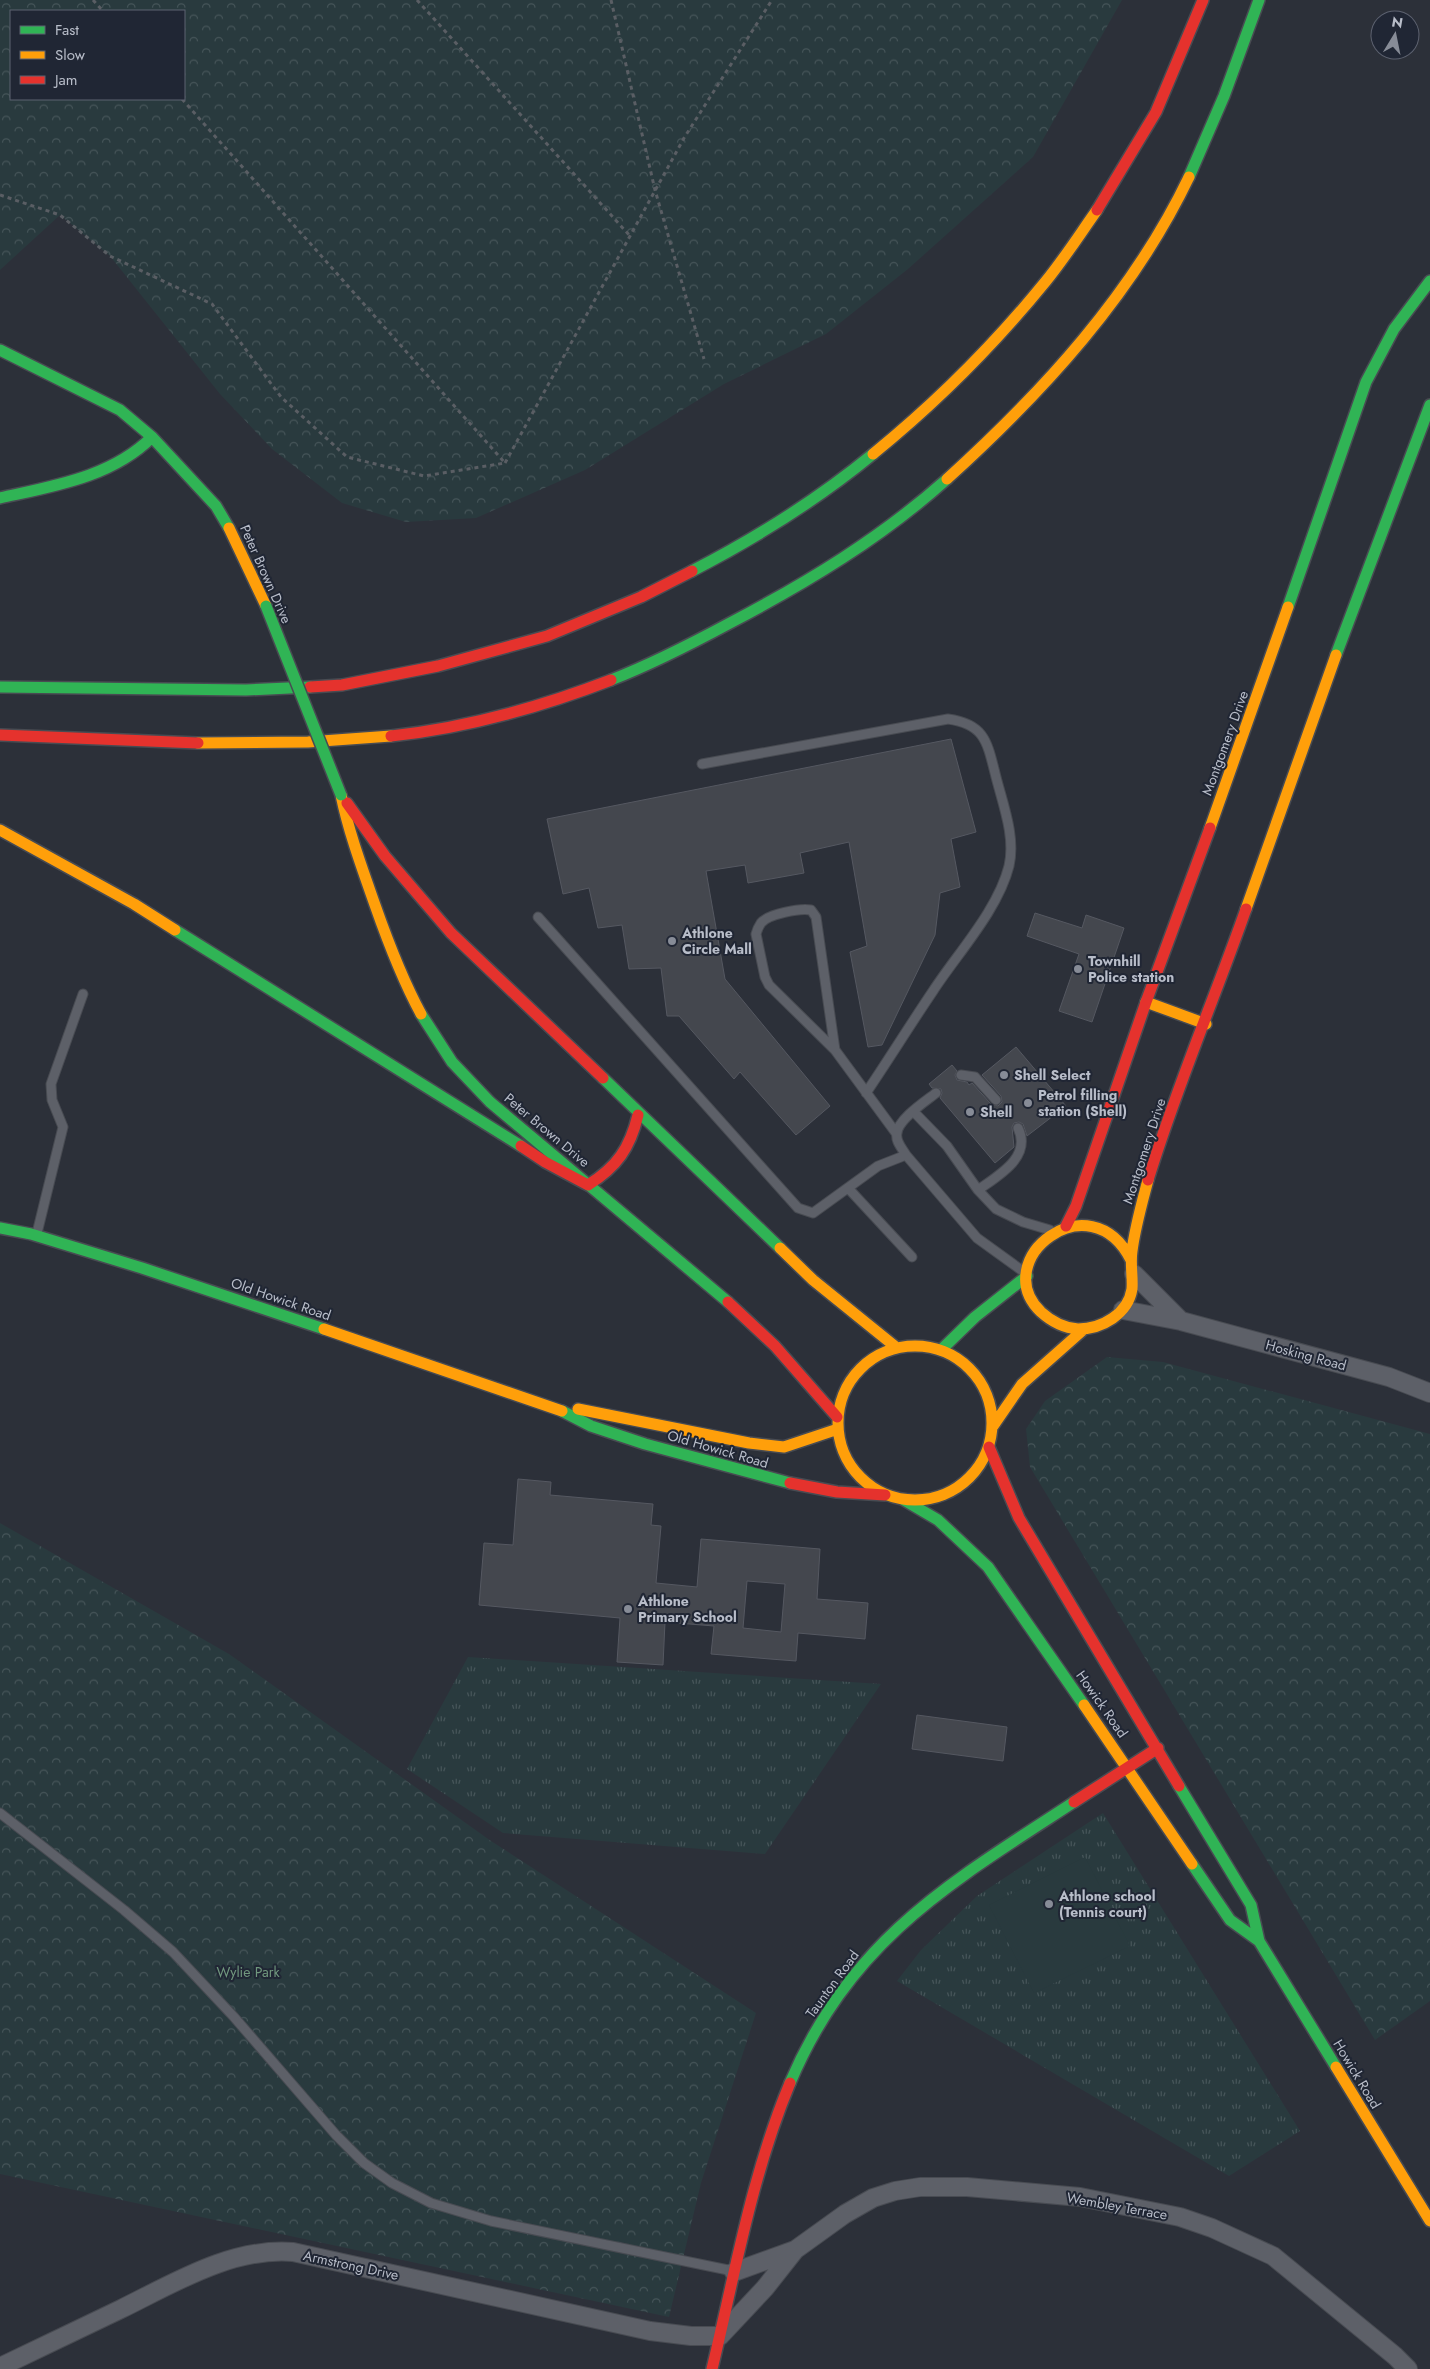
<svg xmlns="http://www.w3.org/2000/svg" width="1430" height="2369" viewBox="0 0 1430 2369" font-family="Jost,sans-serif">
	<defs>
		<pattern id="grass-tufts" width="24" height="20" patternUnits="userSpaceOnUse" patternTransform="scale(1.25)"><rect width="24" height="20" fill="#293a3e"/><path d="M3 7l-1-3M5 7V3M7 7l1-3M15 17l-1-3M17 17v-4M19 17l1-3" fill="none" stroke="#465559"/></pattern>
		<pattern id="forest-crowns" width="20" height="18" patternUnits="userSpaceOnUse" patternTransform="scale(1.25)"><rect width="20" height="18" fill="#293a3e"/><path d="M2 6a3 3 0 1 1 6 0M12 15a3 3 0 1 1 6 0" fill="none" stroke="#465559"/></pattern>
	</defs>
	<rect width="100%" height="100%" fill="#2c3039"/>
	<path fill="url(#grass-tufts)" d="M 468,1657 L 881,1684 L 765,1854 L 503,1833 L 407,1769 Z
		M 1103,1813 L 1300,2131 L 1229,2176 L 897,1981 L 921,1950 L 977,1896 Z"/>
	<path fill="url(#forest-crowns)" fill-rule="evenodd" d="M 0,0 L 1122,0 L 1033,157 L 908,269 L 826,334 L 724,384 L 585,470 L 476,518 L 406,522 L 342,503 L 272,449 L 220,394 L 110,256 L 60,215 L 0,270 ZM 184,11 L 184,99 L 11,99 L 11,11 Z
		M 1107,1357 L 1163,1362 L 1430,1434 L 1430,2001 L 1375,2040 L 1030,1467 L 1026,1429 L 1045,1401 Z
		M 0,1523 L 229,1654 L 491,1841 L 756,2013 L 701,2183 L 669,2317 L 0,2174 Z"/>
	<path fill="#293a3e" d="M 1085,1857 L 1130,1946 L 1034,1993 L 989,1905 Z"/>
	<path fill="#44474e" stroke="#555861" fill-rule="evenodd" d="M 951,739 L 976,832 L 951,839 L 960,887 L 940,893 L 935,935 L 882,1045 L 868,1047 L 850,952 L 867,946 L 849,842 L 800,853 L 804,873 L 748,883 L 745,865 L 706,871 L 725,979 L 830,1106 L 796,1135 L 740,1072 L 734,1079 L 679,1016 L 667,1016 L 661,968 L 629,969 L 622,925 L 598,928 L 589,888 L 563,894 L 547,819 Z
		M 1035,913 L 1082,928 L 1086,915 L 1124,928 L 1092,1022 L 1059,1011 L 1079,954 L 1027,936 Z
		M 1016,1047 L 1066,1106 L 1027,1136 L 1023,1124 L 1019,1122 L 1014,1123 L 1012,1127 L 1014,1147 L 995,1163 L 940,1098 L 942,1093 L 941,1089 L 932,1088 L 929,1084 L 952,1065 L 957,1071 L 955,1075 L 957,1080 L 967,1082 L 969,1085 L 972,1083 L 991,1104 L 998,1106 L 1002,1102 L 1001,1096 L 982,1075 Z
		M 518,1479 L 551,1482 L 550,1495 L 653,1504 L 651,1525 L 661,1526 L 656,1583 L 697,1587 L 701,1539 L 820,1549 L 817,1599 L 868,1603 L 865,1639 L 798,1633 L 796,1661 L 770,1659 L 711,1654 L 714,1626 L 665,1622 L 663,1665 L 617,1662 L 620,1618 L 479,1605 L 484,1543 L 513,1545 ZM 747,1581 L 785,1584 L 781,1632 L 743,1628 Z
		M 917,1715 L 1007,1727 L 1003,1761 L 912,1749 Z"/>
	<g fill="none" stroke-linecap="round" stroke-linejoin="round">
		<defs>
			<path id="lane" d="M 702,764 L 948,719 C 984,724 987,741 995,773 C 1002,802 1016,836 1009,866 C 998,910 957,954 933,991 C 910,1025 889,1059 866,1093
				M 538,917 L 798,1208 L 813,1213 L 878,1166 L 906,1155
				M 835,1050 L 816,917 L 811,910 C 800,908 768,914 761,923 C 759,926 757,930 756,934 L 765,977 L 769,985 L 835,1050 L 896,1133
				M 961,1075 L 975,1077 L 996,1100
				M 936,1093 C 926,1101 898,1119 897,1133 C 895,1141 902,1148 906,1155 L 977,1238 L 1024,1272
				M 913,1111 L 947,1146 L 978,1190 L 996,1209 L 1023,1222 L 1050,1230
				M 848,1188 L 912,1257
				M 978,1190 C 999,1175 1032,1157 1018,1128
				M 37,1233 L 63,1127 L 52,1100 L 51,1084 L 83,994
				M 0,1813 L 124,1910 L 173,1952 L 234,2017 L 336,2135 L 364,2163 L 392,2183 L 431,2203 L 491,2221 L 733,2271"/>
			<path id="street" d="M 1134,1274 L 1181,1321
				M 1123,1310 L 1181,1321 L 1389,1377 L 1430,1393
				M 734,2272 L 795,2250 L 845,2214 L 873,2198 L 895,2191 L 920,2187 L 967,2187 L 1080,2197 L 1180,2217 L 1212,2228 L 1273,2256 L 1395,2356 L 1408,2369
				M 0,2367 C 40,2348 81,2328 121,2309 C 174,2283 232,2247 293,2252 L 650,2331 L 691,2336 L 720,2336 L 765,2288 L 795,2250"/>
			<path id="fast" d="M 1189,177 L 1224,96 L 1259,0
				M 0,350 L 120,410 L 152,437 L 216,506 L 229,528
				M 0,498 C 54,486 112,477 152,437
				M 692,571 C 756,538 817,500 873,454
				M 1288,607 L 1366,382 L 1394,329 L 1430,281
				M 1336,655 L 1430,405
				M 611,680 C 652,664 691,644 730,623 C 808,582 881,538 947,479
				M 0,687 L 246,690 L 310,687
				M 175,930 L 521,1146
				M 421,1014 L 452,1062 L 490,1102 L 728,1302
				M 603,1078 L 780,1248
				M 0,1228 L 31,1234 L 142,1268 L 324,1329
				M 941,1350 L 975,1317 L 1027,1276
				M 562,1411 L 591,1426 L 645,1444 L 790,1483
				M 904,1500 L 938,1520 L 988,1567 L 1084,1705
				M 1179,1786 L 1251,1905 L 1259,1941 L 1336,2067
				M 1192,1864 L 1230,1920 L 1259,1941
				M 790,2083 C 851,1939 950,1883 1074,1802"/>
			<path id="slow" d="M 873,454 C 937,402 994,345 1046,281 C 1064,259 1080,234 1097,210
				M 947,479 C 1043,392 1133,294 1189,177
				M 229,528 L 266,606
				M 198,743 L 308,742 L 391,736
				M 341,795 C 349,833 362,868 375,905 C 388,942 402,979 421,1014
				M 1210,828 L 1288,607
				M 0,830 L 134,904 L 175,930
				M 1246,909 L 1336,655
				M 1146,1002 L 1206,1024
				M 780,1248 L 813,1280 L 897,1348
				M 1131,1260 C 1090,1179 987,1260 1041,1312 C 1052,1322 1064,1328 1078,1329 C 1102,1329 1128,1314 1132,1289 C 1133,1276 1130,1264 1132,1251 C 1135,1227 1142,1203 1148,1180
				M 324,1329 L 562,1411
				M838 1423a77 77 0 1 1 154 0a77 77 0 1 1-154 0Z
				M 578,1409 L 749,1443 L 784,1447 L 838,1429
				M 993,1426 L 1022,1384 L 1083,1330
				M 1084,1705 L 1192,1864
				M 1336,2067 L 1430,2221"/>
			<path id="jam" d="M 1097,210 L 1156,112 L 1203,0
				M 310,687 L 342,685 L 438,666 L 547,636 L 641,597 L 692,571
				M 0,735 L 198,743
				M 391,736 C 466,728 541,707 611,680
				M 347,803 L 385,856 L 451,933 L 603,1078
				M 521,1146 L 545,1162 L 588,1185 C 617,1167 630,1148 638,1115
				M 1148,1180 C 1176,1088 1214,1000 1246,909
				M 1066,1226 L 1076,1206 L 1146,1002 L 1210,828
				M 728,1302 L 775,1346 L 837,1417
				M 989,1447 L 1019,1518 L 1179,1786
				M 790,1483 L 837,1492 L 885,1495
				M 1074,1802 L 1158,1748
				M 712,2369 C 735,2273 752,2174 790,2083"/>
		</defs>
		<use href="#lane" stroke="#484b52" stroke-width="11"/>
		<use href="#street" stroke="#484b52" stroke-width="20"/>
		<use href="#fast" stroke="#484b52" stroke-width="14"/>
		<use href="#slow" stroke="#484b52" stroke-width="14"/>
		<use href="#jam" stroke="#484b52" stroke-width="14"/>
		<path stroke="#5a5e64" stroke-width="3" stroke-dasharray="4 4" stroke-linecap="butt" d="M 93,0 L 103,11
			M 417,0 L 630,236
			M 611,0 L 655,190 L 704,359
			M 182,99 L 505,463
			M 0,195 L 60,215 L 110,256 L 212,304 L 281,397 L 347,457 L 424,476 L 505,463
			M 505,463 L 684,138 L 772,0"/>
		<use href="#lane" stroke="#5d6068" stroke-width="9"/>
		<use href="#street" stroke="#5d6068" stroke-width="18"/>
		<use href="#fast" stroke="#30b455" stroke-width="11"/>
		<use href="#slow" stroke="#ff9f0a" stroke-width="11"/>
		<use href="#jam" stroke="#e5322d" stroke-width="11"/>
		<defs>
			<path id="fast-bridge" d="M 266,606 L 341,795"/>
		</defs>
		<use href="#fast-bridge" stroke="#484b52" stroke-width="14" stroke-linecap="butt"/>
		<use href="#fast-bridge" stroke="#30b455" stroke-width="11"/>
	</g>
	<g fill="#878c97" stroke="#202634" stroke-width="2">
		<circle cx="672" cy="941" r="5"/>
		<circle cx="1078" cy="969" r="5"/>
		<circle cx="1004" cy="1075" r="5"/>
		<circle cx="1028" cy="1103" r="5"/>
		<circle cx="970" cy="1112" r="5"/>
		<circle cx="628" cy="1609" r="5"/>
		<circle cx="1049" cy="1904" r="5"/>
	</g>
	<g text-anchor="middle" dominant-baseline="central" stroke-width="4" stroke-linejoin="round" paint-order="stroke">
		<g font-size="14" fill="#b8bdc9" stroke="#202634">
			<text transform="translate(266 574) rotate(66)">Peter Brown Drive</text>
			<text transform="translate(1225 743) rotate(-70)">Montgomery Drive</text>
			<text transform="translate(547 1130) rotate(40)">Peter Brown Drive</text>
			<text transform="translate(1144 1151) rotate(-72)">Montgomery Drive</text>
			<text transform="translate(281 1299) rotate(19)">Old Howick Road</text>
			<text transform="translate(1306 1355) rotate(15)">Hosking Road</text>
			<text transform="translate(718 1449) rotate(16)">Old Howick Road</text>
			<text transform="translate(1102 1704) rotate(55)">Howick Road</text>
			<text transform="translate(832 1984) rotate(-54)">Taunton Road</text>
			<text transform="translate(1357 2074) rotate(59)">Howick Road</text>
			<text transform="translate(1117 2206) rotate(10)">Wembley Terrace</text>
			<text transform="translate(351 2265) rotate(12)">Armstrong Drive</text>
		</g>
		<g font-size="14" font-weight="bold" fill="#b8bdc9" stroke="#202634" text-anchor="start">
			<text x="682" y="933">Athlone<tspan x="682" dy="16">Circle Mall</tspan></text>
			<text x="1088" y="961">Townhill<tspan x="1088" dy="16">Police station</tspan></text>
			<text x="1014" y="1075">Shell Select</text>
			<text x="1038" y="1095">Petrol filling<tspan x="1038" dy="16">station (Shell)</tspan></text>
			<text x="980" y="1112">Shell</text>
			<text x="638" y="1601">Athlone<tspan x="638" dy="16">Primary School</tspan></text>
			<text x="1059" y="1896">Athlone school<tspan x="1059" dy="16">(Tennis court)</tspan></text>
		</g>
		<g font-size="14" fill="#71987e" stroke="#202634">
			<text x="248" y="1972">Wylie Park</text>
		</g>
	</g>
	<rect x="10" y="10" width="175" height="90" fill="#202634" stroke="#5d6270"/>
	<rect x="20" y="26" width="25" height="8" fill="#30b455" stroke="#5d6270"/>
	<text x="55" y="35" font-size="15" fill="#b8bdc9">Fast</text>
	<rect x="20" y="51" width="25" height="8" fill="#ff9f0a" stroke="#5d6270"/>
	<text x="55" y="60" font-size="15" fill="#b8bdc9">Slow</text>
	<rect x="20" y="76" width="25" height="8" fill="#e5322d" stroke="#5d6270"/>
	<text x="55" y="85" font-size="15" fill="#b8bdc9">Jam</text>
	<g transform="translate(1395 35) rotate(10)"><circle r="24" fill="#202634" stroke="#5d6270"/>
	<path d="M0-4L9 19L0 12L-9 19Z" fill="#878c97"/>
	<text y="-8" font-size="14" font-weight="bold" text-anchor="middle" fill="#b8bdc9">N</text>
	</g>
</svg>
